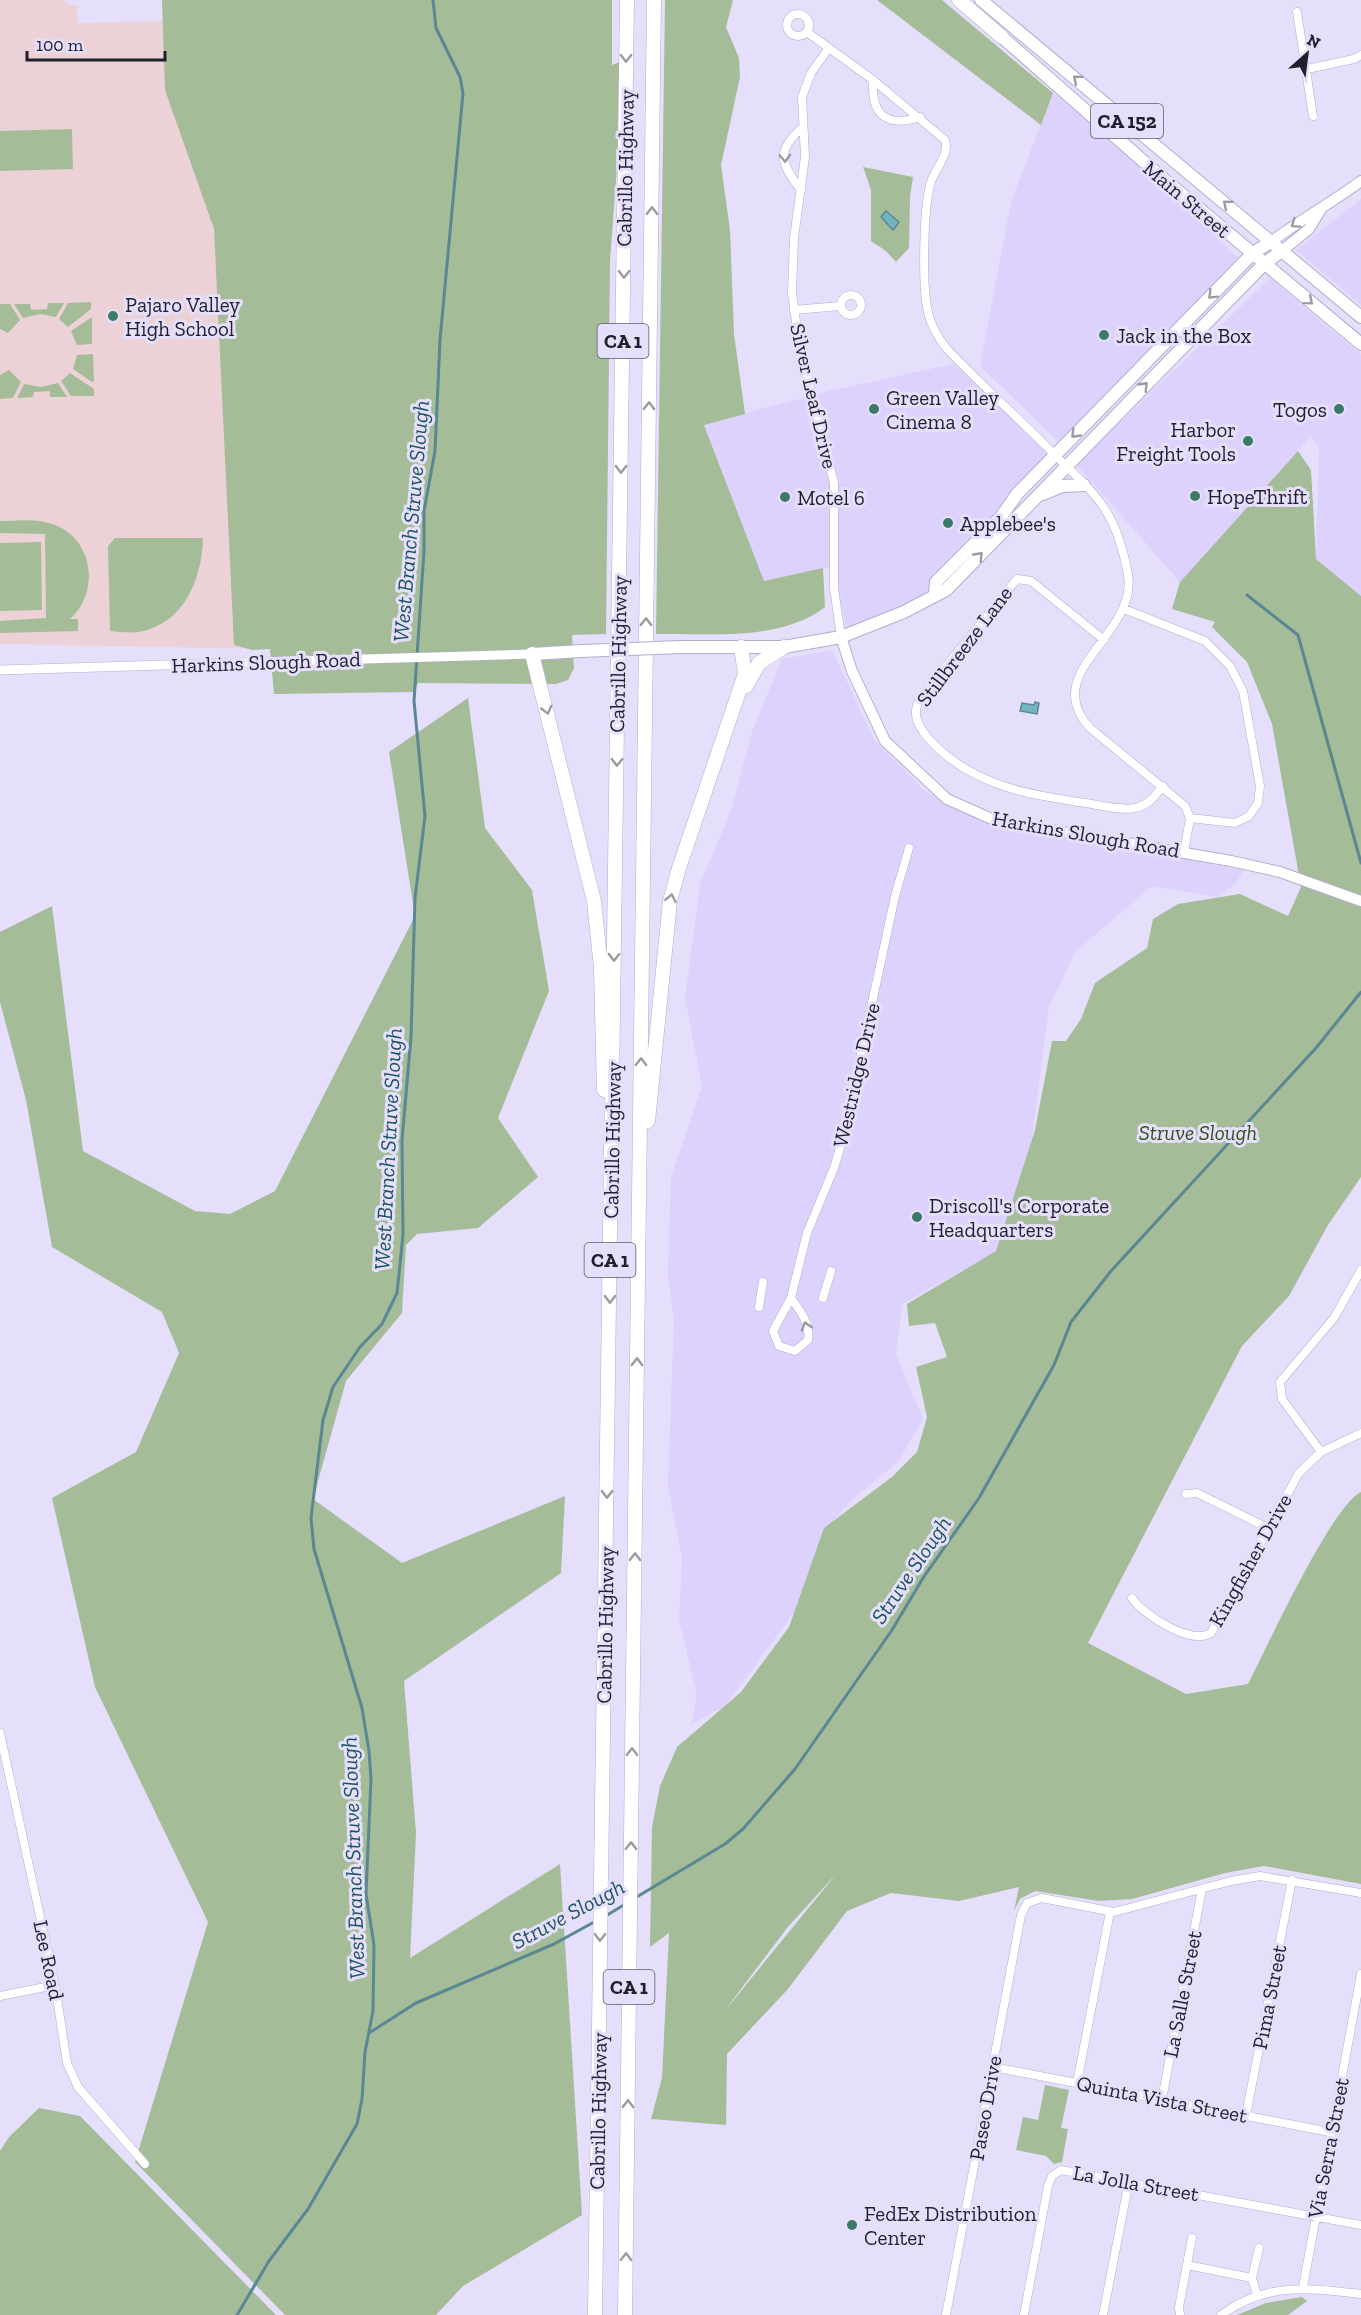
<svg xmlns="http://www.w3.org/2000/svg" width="1361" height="2315" viewBox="0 0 1361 2315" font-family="'Zilla Slab',serif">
	<rect width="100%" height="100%" fill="#e5dffc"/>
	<path fill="#dcd2fd" d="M 1053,93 L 1088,120 L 1240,259 L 1061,444 L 980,366 L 1011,202 Z
		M 1361,199 L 1361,305 L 1296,250 Z
		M 1270,278 L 1361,355 L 1361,596 L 1316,559 L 1319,447 L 1311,436 L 1180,582 L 1075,463 L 1077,464 Z
		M 953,364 L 1056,457 L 949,576 L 911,606 L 899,612 L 846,627 L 833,566 L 764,581 L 704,424 L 825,392 Z
		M 832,650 L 875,741 L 926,792 L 998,824 L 1243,870 L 1237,882 L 1218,897 L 1152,886 L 1075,952 L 1049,1007 L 1029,1160 L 995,1252 L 902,1304 L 896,1354 L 923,1419 L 898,1462 L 847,1504 L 824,1534 L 799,1606 L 725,1706 L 691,1724 L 697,1695 L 679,1620 L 682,1557 L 668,1486 L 674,1320 L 668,1274 L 671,1177 L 702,1086 L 685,998 L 700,884 L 731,811 L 753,729 L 782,659 Z"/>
	<path fill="#ecd2d7" d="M 0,0 L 64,0 L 69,5 L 77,5 L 78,23 L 163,21 L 165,72 L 213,227 L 243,417 L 272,649 L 0,644 Z"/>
	<path fill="#a4bd98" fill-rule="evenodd" d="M 162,0 L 612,0 L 612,65 L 625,60 L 610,261 L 606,634 L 572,635 L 574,668 L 568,680 L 556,684 L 418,683 L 414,692 L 274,694 L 270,649 L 252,650 L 234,645 L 214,229 L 165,90 Z
		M 665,0 L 733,0 L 726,27 L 739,58 L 740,77 L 721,165 L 730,230 L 734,334 L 745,414 L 704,425 L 764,581 L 823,568 L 825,607 C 779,642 711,633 656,634 Z
		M 877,0 L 942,0 L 1053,93 L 1041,125 Z
		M 72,129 L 73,169 L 0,171 L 0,131 Z
		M 863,167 L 913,177 L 910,197 L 909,248 L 896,262 L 886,251 L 871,241 L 871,190 Z
		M 91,302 L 91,309 L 68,327 L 59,319 L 68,303 Z
		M 48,303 L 64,303 L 56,317 L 40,314 L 23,318 L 14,304 L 30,304 L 31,310 L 47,309 Z
		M 0,304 L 10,304 L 20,320 L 8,333 L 0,329 Z
		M 92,317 L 92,344 L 77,345 L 71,331 Z
		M 93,354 L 94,381 L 92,382 L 73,369 L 77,355 Z
		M 9,370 L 21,382 L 13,398 L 0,399 L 0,375 Z
		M 70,373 L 94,389 L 94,396 L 71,396 L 61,381 Z
		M 58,383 L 67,397 L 50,397 L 50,391 L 34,392 L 33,397 L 17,398 L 24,384 L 41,387 Z
		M 1298,451 L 1311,470 L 1316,559 L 1361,596 L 1361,1177 L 1328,1225 L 1289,1296 L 1242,1346 L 1088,1643 L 1186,1694 L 1248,1684 C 1266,1649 1332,1505 1361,1492 L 1361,1884 L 1264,1866 L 1225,1873 L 1132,1899 L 1099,1901 L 1035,1891 L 1020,1899 L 1014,1911 L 1019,1887 L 959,1901 L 891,1893 L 847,1911 L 788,1989 L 727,2054 L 726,2125 L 651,2119 L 662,2078 L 669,1933 L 650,1947 L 652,1827 L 660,1786 L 677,1747 L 741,1692 L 789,1627 L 824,1528 L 892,1477 L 917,1452 L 927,1417 L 916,1367 L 947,1357 L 935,1323 L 909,1326 L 907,1304 L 996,1251 L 1035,1130 L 1052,1041 L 1066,1041 L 1081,1019 L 1095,983 L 1147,948 L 1153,919 L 1178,904 L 1240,894 L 1288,916 L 1301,887 L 1272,724 L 1247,662 L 1212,627 L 1215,622 L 1172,609 L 1180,582 ZM 837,1873 L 723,2013 L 787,1928 Z
		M 0,521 C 17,521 36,518 52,524 C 93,537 101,591 70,619 L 78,619 L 78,631 L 0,633 L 0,621 L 46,618 L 45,534 L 0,533 Z
		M 115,538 L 203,538 C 202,579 184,624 139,632 C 130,633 119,632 110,631 L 108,546 Z
		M 41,542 L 42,610 L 0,611 L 0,543 Z
		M 468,698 L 485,828 L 532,890 L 549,991 L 498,1118 L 538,1177 L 478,1228 L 417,1234 L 406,1245 L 402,1313 L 346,1381 L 313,1499 L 402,1563 L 565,1496 L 561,1573 L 404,1681 L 416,1833 L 410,1958 L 560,1864 L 582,2215 L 463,2286 L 436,2315 L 285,2315 L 135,2162 L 208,1922 L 95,1687 L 52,1498 L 136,1452 L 179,1353 L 162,1312 L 52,1247 L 26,1100 L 0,1002 L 0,932 L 52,906 L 83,1151 L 195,1211 L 230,1214 L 275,1191 L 415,916 L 389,752 Z
		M 1045,2085 L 1069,2090 L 1061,2128 L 1068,2129 L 1062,2162 L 1054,2164 L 1046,2156 L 1016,2150 L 1023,2117 L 1038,2120 Z
		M 39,2108 L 80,2116 L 276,2315 L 0,2315 L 0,2151 L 9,2137 Z
		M 1302,2297 L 1307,2301 L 1288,2315 L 1237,2315 L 1266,2303 Z"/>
	<path fill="#72b4c1" stroke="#5a8794" stroke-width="1.5" d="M 886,211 L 899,222 L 893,230 L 881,217 Z
		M 1035,702 L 1039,703 L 1037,714 L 1020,711 L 1022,703 L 1034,705 Z"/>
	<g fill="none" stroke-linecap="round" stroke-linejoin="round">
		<path stroke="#5a8794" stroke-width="3" d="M 1247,595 L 1298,635 L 1361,863
			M 635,1898 L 725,1844 L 743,1829 L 795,1769 L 892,1630 L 923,1578 L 979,1498 L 1054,1365 L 1071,1322 L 1111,1271 L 1316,1048 L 1361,992
			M 604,1917 L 627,1903
			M 369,2033 L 416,2003 L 554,1944 L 596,1921
			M 237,2315 L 269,2261 L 308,2209 L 357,2124 L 362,2099 L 365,2052 L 373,2011 L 374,1945 L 366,1894 L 371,1779 L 369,1751 L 362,1708 L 314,1549 L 311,1518 L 323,1420 L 333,1387 L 360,1347 L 382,1324 L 397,1293 L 403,1235 L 402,1140 L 411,1037 L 415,898 L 425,816 L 414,701 L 424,551 L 424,511 L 435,451 L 440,340 L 463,93 L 460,77 L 436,28 L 433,0"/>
		<defs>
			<path id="minor" d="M 1297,12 L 1313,116
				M787 25a11 11 0 1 1 22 0a11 11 0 1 1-22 0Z
				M 807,32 L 873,80 L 945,140 C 950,155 935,168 931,182 C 923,207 922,287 928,312 C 931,326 938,338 947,349 C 983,386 1021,421 1057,457 C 1074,474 1094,491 1106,511 C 1118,530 1124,553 1128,575 C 1138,635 1038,672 1090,728 L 1185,806 L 1190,818 L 1184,852
				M 829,48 L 811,73 L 802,97 L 805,157 L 794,238 L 792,293 L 800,350 L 834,483 L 834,588 L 841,637
				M 1307,69 L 1354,59 L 1361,55
				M 873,80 C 871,115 886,128 920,117
				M 801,190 C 781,164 775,151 802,128
				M841 305a10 10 0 1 1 20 0a10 10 0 1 1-20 0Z
				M 794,310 L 840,306
				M 1124,609 L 1205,641 L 1230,666 L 1243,691 L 1260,786 L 1258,803 L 1249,816 L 1235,823 L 1190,818
				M 1104,640 L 1031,581 L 1017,579 L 921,697 C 911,712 917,725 928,738 C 970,785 1025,794 1085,803 C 1100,805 1120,811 1135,808 C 1149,805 1155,796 1163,786
				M 791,1298 C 800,1311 811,1324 808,1340 L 795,1351 L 779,1346 L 773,1331 L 791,1298 L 807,1233 L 834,1168 L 843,1138 L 895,896 L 909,848
				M 823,1298 L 831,1271
				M 759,1307 L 763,1282
				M 1321,1452 L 1282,1399 L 1280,1382 L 1334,1318 L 1361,1270
				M 1186,1494 L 1197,1493 L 1268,1528
				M 1132,1598 C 1143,1615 1192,1646 1211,1633 L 1299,1473 L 1321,1452 L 1361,1433
				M 0,1733 L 55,1985 L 67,2063 L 78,2087 L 145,2164
				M 0,1996 L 55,1985
				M 993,2067 L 1330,2132
				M 1077,2083 L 1110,1912
				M 1162,2099 L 1202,1889
				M 1246,2115 L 1292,1880
				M 1187,2265 L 1252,2278
				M 1303,2287 L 1361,1974
				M 1257,2295 L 1252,2278 L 1259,2248
				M 946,2315 L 1021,1915 L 1027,1903 L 1042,1898 L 1114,1912 L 1231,1881 L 1260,1876 L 1361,1893
				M 1024,2315 L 1048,2186 L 1052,2176 L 1061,2170 L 1361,2225
				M 1103,2315 L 1129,2181
				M 1180,2315 L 1179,2307 L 1192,2238
				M 1221,2315 C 1267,2282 1307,2288 1361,2294"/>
			<path id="tertiary" d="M 0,670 L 532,654"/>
			<path id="secondary" d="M 1272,241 C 1301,220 1332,202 1361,181
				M 1283,250 L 1309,229 L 1320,211
				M 841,637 L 852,671 L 885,741 L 947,799 L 994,820 L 1231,861 L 1280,872 L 1361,901"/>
			<path id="primary" d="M 981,0 L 1361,317
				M 1002,37 L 1159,175 L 1361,344
				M 1043,494 L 1062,486 L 1084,485
				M 935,594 L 936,582 L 1001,517 L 1017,494 L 1253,253 L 1272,241
				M 681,647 L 784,647 L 841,637 L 904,612 L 946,590 L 1264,264 L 1283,250
				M 532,654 L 582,651"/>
			<path id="motorway" d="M 959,0 L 1002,37
				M 532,654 L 594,901 L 601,968 L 604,1090
				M 746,686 L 759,663 L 784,647
				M 648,1121 L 670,901 L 679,868 L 745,674 L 741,647
				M 595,2315 L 627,0
				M 625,2315 L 654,0"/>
		</defs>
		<use href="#minor" stroke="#b4acce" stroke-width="9"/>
		<use href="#tertiary" stroke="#b4acce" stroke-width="10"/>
		<use href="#secondary" stroke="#b4acce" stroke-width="12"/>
		<use href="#primary" stroke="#b4acce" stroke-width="14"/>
		<use href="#motorway" stroke="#b4acce" stroke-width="15"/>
		<use href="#minor" stroke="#fff" stroke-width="8"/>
		<use href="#tertiary" stroke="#fff" stroke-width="9"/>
		<use href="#secondary" stroke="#fff" stroke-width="10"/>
		<use href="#primary" stroke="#fff" stroke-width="12"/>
		<use href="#motorway" stroke="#fff" stroke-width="14"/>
		<defs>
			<path id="primary-bridge" d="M 582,651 L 681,647"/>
		</defs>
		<use href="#primary-bridge" stroke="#b4acce" stroke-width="14" stroke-linecap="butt"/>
		<use href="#primary-bridge" stroke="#fff" stroke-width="12"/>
	</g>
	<defs><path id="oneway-chevron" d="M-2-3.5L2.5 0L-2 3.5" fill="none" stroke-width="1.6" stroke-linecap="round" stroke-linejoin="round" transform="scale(1.5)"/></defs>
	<g stroke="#9c9aa0">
		<use href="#oneway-chevron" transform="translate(626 58) rotate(91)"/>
		<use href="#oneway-chevron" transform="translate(1077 79) rotate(-140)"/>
		<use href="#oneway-chevron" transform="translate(785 158) rotate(88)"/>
		<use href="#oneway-chevron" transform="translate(1227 204) rotate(-140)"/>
		<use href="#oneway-chevron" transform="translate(652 211) rotate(-89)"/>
		<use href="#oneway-chevron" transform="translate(1295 224) rotate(145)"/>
		<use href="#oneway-chevron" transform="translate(624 274) rotate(91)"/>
		<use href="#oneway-chevron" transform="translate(1212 295) rotate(135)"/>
		<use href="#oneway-chevron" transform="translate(1309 301) rotate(40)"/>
		<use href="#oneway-chevron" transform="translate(1144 386) rotate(-46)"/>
		<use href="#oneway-chevron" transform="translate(649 406) rotate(-89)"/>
		<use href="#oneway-chevron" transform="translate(1075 434) rotate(134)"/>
		<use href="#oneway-chevron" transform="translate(621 469) rotate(91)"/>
		<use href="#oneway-chevron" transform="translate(979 556) rotate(-46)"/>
		<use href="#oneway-chevron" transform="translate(646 622) rotate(-89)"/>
		<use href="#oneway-chevron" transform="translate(547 710) rotate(75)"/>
		<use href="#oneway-chevron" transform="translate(617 762) rotate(91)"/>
		<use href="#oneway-chevron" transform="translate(671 898) rotate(-79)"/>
		<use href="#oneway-chevron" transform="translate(614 957) rotate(91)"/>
		<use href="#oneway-chevron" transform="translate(641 1062) rotate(-89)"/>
		<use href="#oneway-chevron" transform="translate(610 1299) rotate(91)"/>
		<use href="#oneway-chevron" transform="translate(806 1326) rotate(-107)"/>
		<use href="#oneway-chevron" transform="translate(637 1362) rotate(-89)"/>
		<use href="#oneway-chevron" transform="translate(607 1494) rotate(91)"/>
		<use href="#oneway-chevron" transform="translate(635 1557) rotate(-89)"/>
		<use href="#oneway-chevron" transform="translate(632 1752) rotate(-89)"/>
		<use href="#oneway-chevron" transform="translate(631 1846) rotate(-89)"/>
		<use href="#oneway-chevron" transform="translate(600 1937) rotate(91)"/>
		<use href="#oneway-chevron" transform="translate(628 2104) rotate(-89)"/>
		<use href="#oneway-chevron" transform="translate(626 2257) rotate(-89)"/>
	</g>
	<g fill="#3b7a66" stroke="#e5dffc" stroke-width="2">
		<circle cx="113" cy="316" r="6"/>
		<circle cx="1104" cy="335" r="6"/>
		<circle cx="874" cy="409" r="6"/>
		<circle cx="1339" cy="409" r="6"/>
		<circle cx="1248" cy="441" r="6"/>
		<circle cx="1195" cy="496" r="6"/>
		<circle cx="785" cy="497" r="6"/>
		<circle cx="948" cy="523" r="6"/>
		<circle cx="917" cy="1217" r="6"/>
		<circle cx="852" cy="2225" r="6"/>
	</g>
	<g text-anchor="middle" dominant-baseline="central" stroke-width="6" stroke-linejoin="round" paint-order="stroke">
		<g fill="#e5dffc" stroke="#5c596a" stroke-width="1.5">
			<rect x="1091" y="104" width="72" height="34" rx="4.5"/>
			<rect x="597.5" y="324" width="51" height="34" rx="4.5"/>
			<rect x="584.5" y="1243" width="51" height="34" rx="4.5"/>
			<rect x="603.5" y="1970" width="51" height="34" rx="4.5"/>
		</g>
		<g font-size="20" font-weight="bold" fill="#221f2c">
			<text x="1127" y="121">CA 152</text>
			<text x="623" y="341">CA 1</text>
			<text x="610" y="1260">CA 1</text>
			<text x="629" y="1987">CA 1</text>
		</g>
		<g font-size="21" fill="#221f2c" stroke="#e5dffc">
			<text transform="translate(625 168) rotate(-89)">Cabrillo Highway</text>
			<text transform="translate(1187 199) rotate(40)">Main Street</text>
			<text transform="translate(814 396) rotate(77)">Silver Leaf Drive</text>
			<text transform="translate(964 646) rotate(-53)">Stillbreeze Lane</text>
			<text transform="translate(618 654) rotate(-89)">Cabrillo Highway</text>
			<text transform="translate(266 662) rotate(-2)">Harkins Slough Road</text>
			<text transform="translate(1086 834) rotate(10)">Harkins Slough Road</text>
			<text transform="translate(856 1075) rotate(-77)">Westridge Drive</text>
			<text transform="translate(612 1140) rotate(-89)">Cabrillo Highway</text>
			<text transform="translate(1250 1560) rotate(-61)">Kingfisher Drive</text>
			<text transform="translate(605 1625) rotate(-89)">Cabrillo Highway</text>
			<text transform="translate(49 1960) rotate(78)">Lee Road</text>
			<text transform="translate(1182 1994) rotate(-79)">La Salle Street</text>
			<text transform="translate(1269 1997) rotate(-79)">Pima Street</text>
			<text transform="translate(1162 2099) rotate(11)">Quinta Vista Street</text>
			<text transform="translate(985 2108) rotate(-80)">Paseo Drive</text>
			<text transform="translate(598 2111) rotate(-89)">Cabrillo Highway</text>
			<text transform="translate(1328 2148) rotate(-79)">Via Serra Street</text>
			<text transform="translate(1136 2183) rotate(10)">La Jolla Street</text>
		</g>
		<g font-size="21" fill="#221f2c" stroke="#e5dffc" text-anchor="start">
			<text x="125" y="304">Pajaro Valley<tspan x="125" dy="24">High School</tspan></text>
			<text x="1116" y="335">Jack in the Box</text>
			<text x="886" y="397">Green Valley<tspan x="886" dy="24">Cinema 8</tspan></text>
			<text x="1327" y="409" text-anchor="end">Togos</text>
			<text x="1236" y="429" text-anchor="end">Harbor<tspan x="1236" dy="24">Freight Tools</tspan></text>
			<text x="1207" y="496">HopeThrift</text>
			<text x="797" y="497">Motel 6</text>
			<text x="960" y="523">Applebee's</text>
			<text x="929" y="1205">Driscoll's Corporate<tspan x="929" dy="24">Headquarters</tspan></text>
			<text x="864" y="2213">FedEx Distribution<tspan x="864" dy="24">Center</tspan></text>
		</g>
		<g font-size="21" font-style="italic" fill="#2e5315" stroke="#e5dffc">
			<text x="1198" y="1132">Struve Slough</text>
		</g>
		<g font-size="22" font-style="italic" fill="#1c545e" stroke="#e5dffc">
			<text transform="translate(411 521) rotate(-85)">West Branch Struve Slough</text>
			<text transform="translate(388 1149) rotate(-87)">West Branch Struve Slough</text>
			<text transform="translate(911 1570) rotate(-56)">Struve Slough</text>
			<text transform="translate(353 1858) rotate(-92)">West Branch Struve Slough</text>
			<text transform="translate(568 1914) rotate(-28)">Struve Slough</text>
		</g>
	</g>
	<g transform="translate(1307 54) rotate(28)" stroke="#e5dffc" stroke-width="4.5" paint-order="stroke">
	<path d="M0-4.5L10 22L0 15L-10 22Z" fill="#221f2c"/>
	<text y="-9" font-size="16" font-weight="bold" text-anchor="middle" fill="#221f2c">N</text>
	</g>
	<path d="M27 51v9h138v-9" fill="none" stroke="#221f2c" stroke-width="3"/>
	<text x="36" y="51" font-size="18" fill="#221f2c" stroke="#e5dffc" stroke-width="4.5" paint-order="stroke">100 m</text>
</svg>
